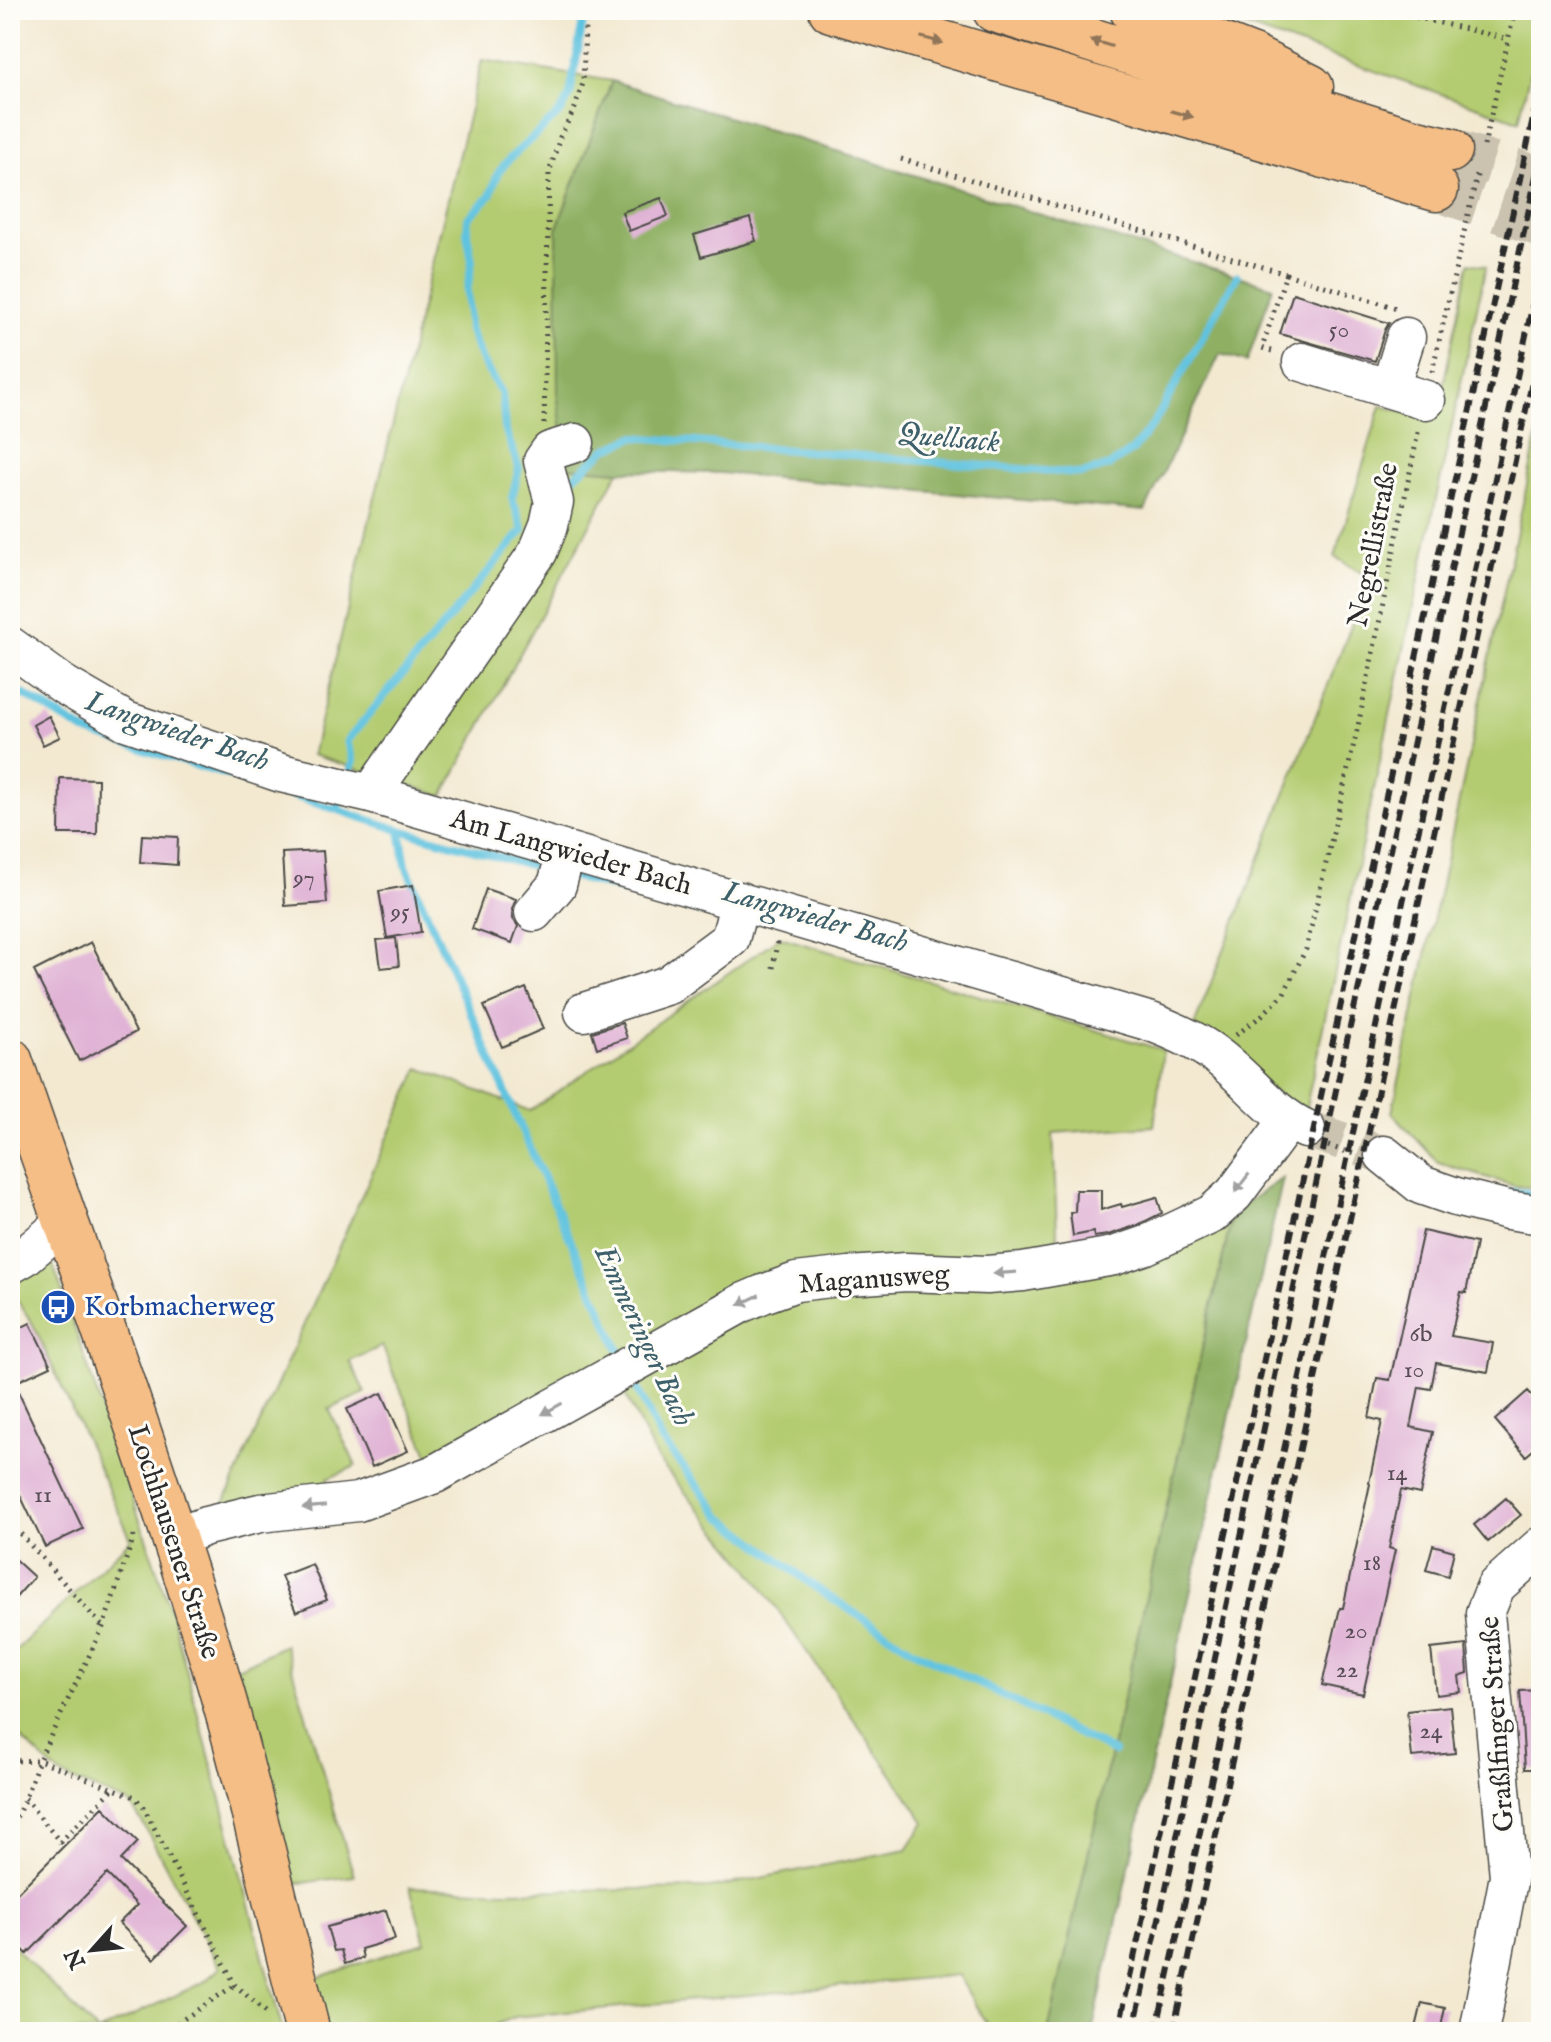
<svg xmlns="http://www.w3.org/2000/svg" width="1551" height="2042" viewBox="0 0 1551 2042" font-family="'IM FELL English',serif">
	<rect width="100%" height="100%" fill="#fdfcf7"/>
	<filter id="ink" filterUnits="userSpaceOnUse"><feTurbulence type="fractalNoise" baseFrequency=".0125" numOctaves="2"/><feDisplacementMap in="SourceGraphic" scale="16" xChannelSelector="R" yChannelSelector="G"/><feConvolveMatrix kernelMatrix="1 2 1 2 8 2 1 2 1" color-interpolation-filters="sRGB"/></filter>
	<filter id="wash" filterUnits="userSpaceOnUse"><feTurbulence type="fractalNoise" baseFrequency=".006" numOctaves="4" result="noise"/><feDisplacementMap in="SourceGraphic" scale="32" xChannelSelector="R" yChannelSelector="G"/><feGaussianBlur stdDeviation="1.8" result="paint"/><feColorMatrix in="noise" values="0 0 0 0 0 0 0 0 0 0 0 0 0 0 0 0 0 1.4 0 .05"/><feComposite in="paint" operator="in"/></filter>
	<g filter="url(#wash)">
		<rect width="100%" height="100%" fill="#f3e9d1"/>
		<path fill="#b4cc71" stroke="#707c4e" stroke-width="2" d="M 1198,10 L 1541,10 L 1541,20 L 1519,121 Z
			M 482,60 L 612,81 L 557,228 L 567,467 L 619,471 L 443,796 L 312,755 Z
			M 1469,263 L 1486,266 L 1304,1116 L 1194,1026 L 1370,578 L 1335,557 L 1381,406 L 1436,419 Z
			M 1541,419 L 1541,1188 L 1515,1186 L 1439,1163 L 1392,1113 Z
			M 780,937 L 1163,1050 L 1154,1126 L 1053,1133 L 1058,1258 L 836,1270 L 435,1471 L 382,1346 L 350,1361 L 365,1393 L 329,1409 L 356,1466 L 327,1479 L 334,1496 L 219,1514 L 419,1068 L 530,1111 Z
			M 1233,1212 L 1048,2032 L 991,2032 L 958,1975 L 515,2017 L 478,2032 L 320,2032 L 310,1980 L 425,1942 L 410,1887 L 505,1891 L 710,1888 L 907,1849 L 925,1822 L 748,1567 L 657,1459 L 616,1376 L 768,1298 L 978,1282 Z
			M 47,1247 L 170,1609 L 283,2032 L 10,2032 L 10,1943 L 98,2032 L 204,1982 L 220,1968 L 144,1825 L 129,1803 L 60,1775 L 10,1728 L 10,1656 L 131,1539 L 33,1324 L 10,1290 L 10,1268 Z
			M 285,1645 L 354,1876 L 286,1885 L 233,1670 Z"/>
		<path fill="#8fb063" stroke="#5d6e47" stroke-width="2" d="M 612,81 L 1273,287 L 1247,362 L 1220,354 L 1145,511 L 721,473 L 619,471 L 567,467 L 558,400 L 557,228 Z
			M 1283,1178 L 1092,2032 L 1048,2032 L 1233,1212 Z"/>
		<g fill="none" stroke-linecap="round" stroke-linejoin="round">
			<path stroke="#61c3df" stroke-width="8" d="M 568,482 L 605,450 L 634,437 L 1081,474 L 1109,466 L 1133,450 L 1154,423 L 1237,276
				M 10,686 L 86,732 L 256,784
				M 349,777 L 353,761 L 347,741 L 523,530 L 512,498 L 519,468 L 505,429 L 502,394 L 482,361 L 469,328 L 467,291 L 472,261 L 467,233 L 468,218 L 490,196 L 498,173 L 510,158 L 561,112 L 570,95 L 585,10
				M 277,791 L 335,809 L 343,798
				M 335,809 L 400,830 L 549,870
				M 400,830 L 406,866 L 622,1357
				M 570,876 L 727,918
				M 1510,1192 L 1541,1194
				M 631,1376 L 661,1439 L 722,1517 L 822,1592 L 911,1649 L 1114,1752"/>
		</g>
		<g id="blocks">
			<path fill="#e0b3d5" d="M 661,198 L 668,216 L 629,231 L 622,212 Z
				M 750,218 L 756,241 L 701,257 L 694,235 Z
				M 1293,293 L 1389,323 L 1385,330 L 1375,361 L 1280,334 Z
				M 49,716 L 60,737 L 43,745 L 33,725 Z
				M 60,778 L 98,779 L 97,834 L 59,834 Z
				M 142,835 L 178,837 L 177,865 L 140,862 Z
				M 323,851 L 327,903 L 285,906 L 282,853 Z
				M 413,885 L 421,932 L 387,938 L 379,891 Z
				M 486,889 L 516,899 L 512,909 L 513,919 L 518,926 L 512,943 L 472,929 Z
				M 396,938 L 399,966 L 381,968 L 377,940 Z
				M 91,942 L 136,1032 L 79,1061 L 34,971 Z
				M 526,988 L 543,1029 L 502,1047 L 484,1006 Z
				M 622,1023 L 627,1038 L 597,1048 L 592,1032 Z
				M 1076,1190 L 1101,1190 L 1101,1210 L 1121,1204 L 1122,1207 L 1157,1197 L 1162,1213 L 1138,1225 L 1108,1235 L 1094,1237 L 1093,1232 L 1073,1236 L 1070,1213 L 1075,1212 Z
				M 1423,1231 L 1476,1243 L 1466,1293 L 1461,1292 L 1451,1336 L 1493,1343 L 1488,1372 L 1436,1363 L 1431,1389 L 1419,1387 L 1411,1427 L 1433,1432 L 1420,1494 L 1401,1490 L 1389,1548 L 1395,1550 L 1363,1694 L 1322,1685 L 1340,1608 L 1343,1608 L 1370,1484 L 1369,1483 L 1382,1421 L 1369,1418 L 1377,1378 L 1390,1380 Z
				M 30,1323 L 51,1366 L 14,1383 L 83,1529 L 45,1547 L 10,1474 L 10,1333 Z
				M 1528,1391 L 1541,1405 L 1541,1443 L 1526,1456 L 1495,1420 Z
				M 382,1393 L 408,1451 L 372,1467 L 347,1409 Z
				M 1506,1498 L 1521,1515 L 1488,1542 L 1474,1525 Z
				M 1433,1545 L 1454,1551 L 1448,1576 L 1426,1570 Z
				M 10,1555 L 34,1577 L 10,1604 Z
				M 312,1564 L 327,1600 L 296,1612 L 281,1576 Z
				M 1466,1645 L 1468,1673 L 1459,1676 L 1461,1692 L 1436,1695 L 1431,1649 Z
				M 1541,1690 L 1541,1769 L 1525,1769 L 1520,1691 Z
				M 1450,1706 L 1455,1753 L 1412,1757 L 1407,1711 Z
				M 103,1807 L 138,1842 L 121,1860 L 187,1926 L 154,1959 L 119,1923 L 137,1905 L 107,1874 L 27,1954 L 10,1936 L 10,1900 Z
				M 386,1910 L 395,1939 L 361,1949 L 363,1958 L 345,1964 L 341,1950 L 334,1951 L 327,1927 Z
				M 1422,2003 L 1445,2008 L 1440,2032 L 1415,2032 Z"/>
		</g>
	</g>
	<g filter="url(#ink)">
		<use href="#blocks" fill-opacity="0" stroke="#494844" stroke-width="2"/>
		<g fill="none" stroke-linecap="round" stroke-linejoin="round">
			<path stroke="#cbc3b0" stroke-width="38" stroke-dasharray="38 19" stroke-linecap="butt" d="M 1306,1129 L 1384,1155"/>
			<path stroke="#cbc3b0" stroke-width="44" stroke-dasharray="44 22" stroke-linecap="butt" d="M 1450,150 L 1541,179
				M 1436,189 L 1541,225"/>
			<defs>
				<path id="minor" d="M 1302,362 L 1426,400
					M 1390,388 L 1406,337
					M 10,646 L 64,685 L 126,721 L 281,773 L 371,794 L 1151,1022 C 1172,1030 1194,1039 1213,1053 C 1246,1076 1269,1112 1306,1129
					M 371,794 L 538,552 L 549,525 L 554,502 L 543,461 L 550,451 L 575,443
					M 534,912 L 557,885 L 566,851
					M 584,1012 L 668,985 L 730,939 L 740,901
					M 1384,1155 L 1421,1185 L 1456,1197 L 1508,1210 L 1541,1215
					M 10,1265 L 24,1257 L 65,1222
					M 174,1538 L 206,1526 L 260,1513 L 358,1502 L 435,1474 L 742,1303 L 763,1294 L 796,1282 L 849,1276 L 906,1272 L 987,1275 L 1023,1272 L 1114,1256 L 1146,1245 L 1212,1214 L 1234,1194 L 1288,1121
					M 1479,2032 L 1509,1876 L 1485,1613 L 1496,1586 L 1541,1546"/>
				<path id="major" d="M 10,1060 C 81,1268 158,1475 220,1686 C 253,1800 278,1917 308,2032"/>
				<path id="highway" d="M 831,10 L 1436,189
					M 995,10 L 1416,142 L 1450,150
					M 1132,10 L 1250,56 L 1311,87"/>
			</defs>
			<use href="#minor" stroke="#494844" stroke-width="41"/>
			<use href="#major" stroke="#494844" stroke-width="47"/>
			<use href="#highway" stroke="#494844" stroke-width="47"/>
			<path stroke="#494844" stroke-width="5" stroke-dasharray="2 6" stroke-linecap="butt" d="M 1385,10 L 1508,39
				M 1484,146 L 1515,10
				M 901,159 L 1286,274 L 1262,348 L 1275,352
				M 1286,274 L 1396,308
				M 1432,372 L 1478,171
				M 544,424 L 549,173 L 560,137 L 575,108 L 583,83 L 585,25 L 592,10
				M 773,968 L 777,942
				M 1236,1035 L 1261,1016 L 1283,995 L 1306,949 L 1358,726 L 1419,428
				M 1328,1146 L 1357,1155
				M 10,1522 L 103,1627
				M 10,1761 L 39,1760 L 135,1797 L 144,1808 L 235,1985 L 268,2014
				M 25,1798 L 60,1842 L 114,1788
				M 10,1832 L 25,1798 L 39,1760 L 103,1627 L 136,1530
				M 164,2032 L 235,1985"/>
			<use href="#minor" stroke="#fff" stroke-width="38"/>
			<use href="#major" stroke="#f5be86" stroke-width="44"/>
			<use href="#highway" stroke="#f5be86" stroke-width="44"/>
			<path stroke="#2b2b2b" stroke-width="6" stroke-dasharray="12 6" stroke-linecap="butt" d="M 1118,2032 L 1541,82
				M 1133,2032 L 1166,1888 L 1339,1076 L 1406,778 L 1541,153
				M 1156,2032 L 1300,1377 L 1541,266
				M 1173,2032 L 1541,341"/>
		</g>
		<defs><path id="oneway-solid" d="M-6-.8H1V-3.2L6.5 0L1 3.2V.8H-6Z" transform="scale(2)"/></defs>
		<g fill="#907458">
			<use href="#oneway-solid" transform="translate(932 40) rotate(16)"/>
			<use href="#oneway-solid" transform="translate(1101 43) rotate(-163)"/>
			<use href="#oneway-solid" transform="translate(1182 114) rotate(16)"/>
		</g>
		<g fill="#a0a0a0">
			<use href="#oneway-solid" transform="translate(1242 1183) rotate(127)"/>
			<use href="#oneway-solid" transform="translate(1005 1273) rotate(176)"/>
			<use href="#oneway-solid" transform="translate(749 1300) rotate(154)"/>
			<use href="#oneway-solid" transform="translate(552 1409) rotate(151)"/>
			<use href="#oneway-solid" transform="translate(314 1507) rotate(174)"/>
		</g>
	</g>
	<defs>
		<symbol id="bus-disc" viewBox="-11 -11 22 22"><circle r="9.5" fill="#1a4fb4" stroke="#fdfcf7"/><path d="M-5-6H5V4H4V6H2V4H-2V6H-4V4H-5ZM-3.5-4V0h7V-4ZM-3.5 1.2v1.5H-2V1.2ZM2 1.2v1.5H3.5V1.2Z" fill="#fff"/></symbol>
	</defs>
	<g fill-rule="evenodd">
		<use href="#bus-disc" x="38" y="1287" width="40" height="40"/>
	</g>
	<g text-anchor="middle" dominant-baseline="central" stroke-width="6" stroke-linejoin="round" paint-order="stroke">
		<g font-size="24" fill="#584d56">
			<text x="1339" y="330">50</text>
			<text x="304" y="878">97</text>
			<text x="400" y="912">95</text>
			<text x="1421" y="1334">6b</text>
			<text x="1414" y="1370">10</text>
			<text x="1397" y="1473">14</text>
			<text x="43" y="1495">11</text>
			<text x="1372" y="1563">18</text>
			<text x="1356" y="1631">20</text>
			<text x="1347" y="1670">22</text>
			<text x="1431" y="1731">24</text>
		</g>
		<g font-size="28" fill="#2b2b2b" stroke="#fdfcf7">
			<text transform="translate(1374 545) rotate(-79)">Negrellistraße</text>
			<text transform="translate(571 853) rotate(16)">Am Langwieder Bach</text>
			<text transform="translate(874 1280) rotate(-4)">Maganusweg</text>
			<text transform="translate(173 1542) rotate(72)">Lochhausener Straße</text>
			<text transform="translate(1498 1724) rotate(-94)">Graßlfinger Straße</text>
		</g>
		<g font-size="28" fill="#164399" stroke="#fdfcf7" text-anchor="start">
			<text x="84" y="1307">Korbmacherweg</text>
		</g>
		<g font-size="30" font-style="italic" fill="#3e606a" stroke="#fdfcf7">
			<text transform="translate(949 439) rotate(5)">Quellsack</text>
			<text transform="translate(177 732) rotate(19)">Langwieder Bach</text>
			<text transform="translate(815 918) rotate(16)">Langwieder Bach</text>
			<text transform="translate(643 1336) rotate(65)">Emmeringer Bach</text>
		</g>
	</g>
	<rect width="1551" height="2042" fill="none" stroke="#fdfcf7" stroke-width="40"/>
	<g transform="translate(92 1950) rotate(243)" stroke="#fdfcf7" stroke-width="6" paint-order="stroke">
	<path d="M0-6L14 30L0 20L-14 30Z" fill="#2b2b2b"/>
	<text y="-12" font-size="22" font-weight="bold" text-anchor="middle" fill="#2b2b2b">N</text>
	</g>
</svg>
